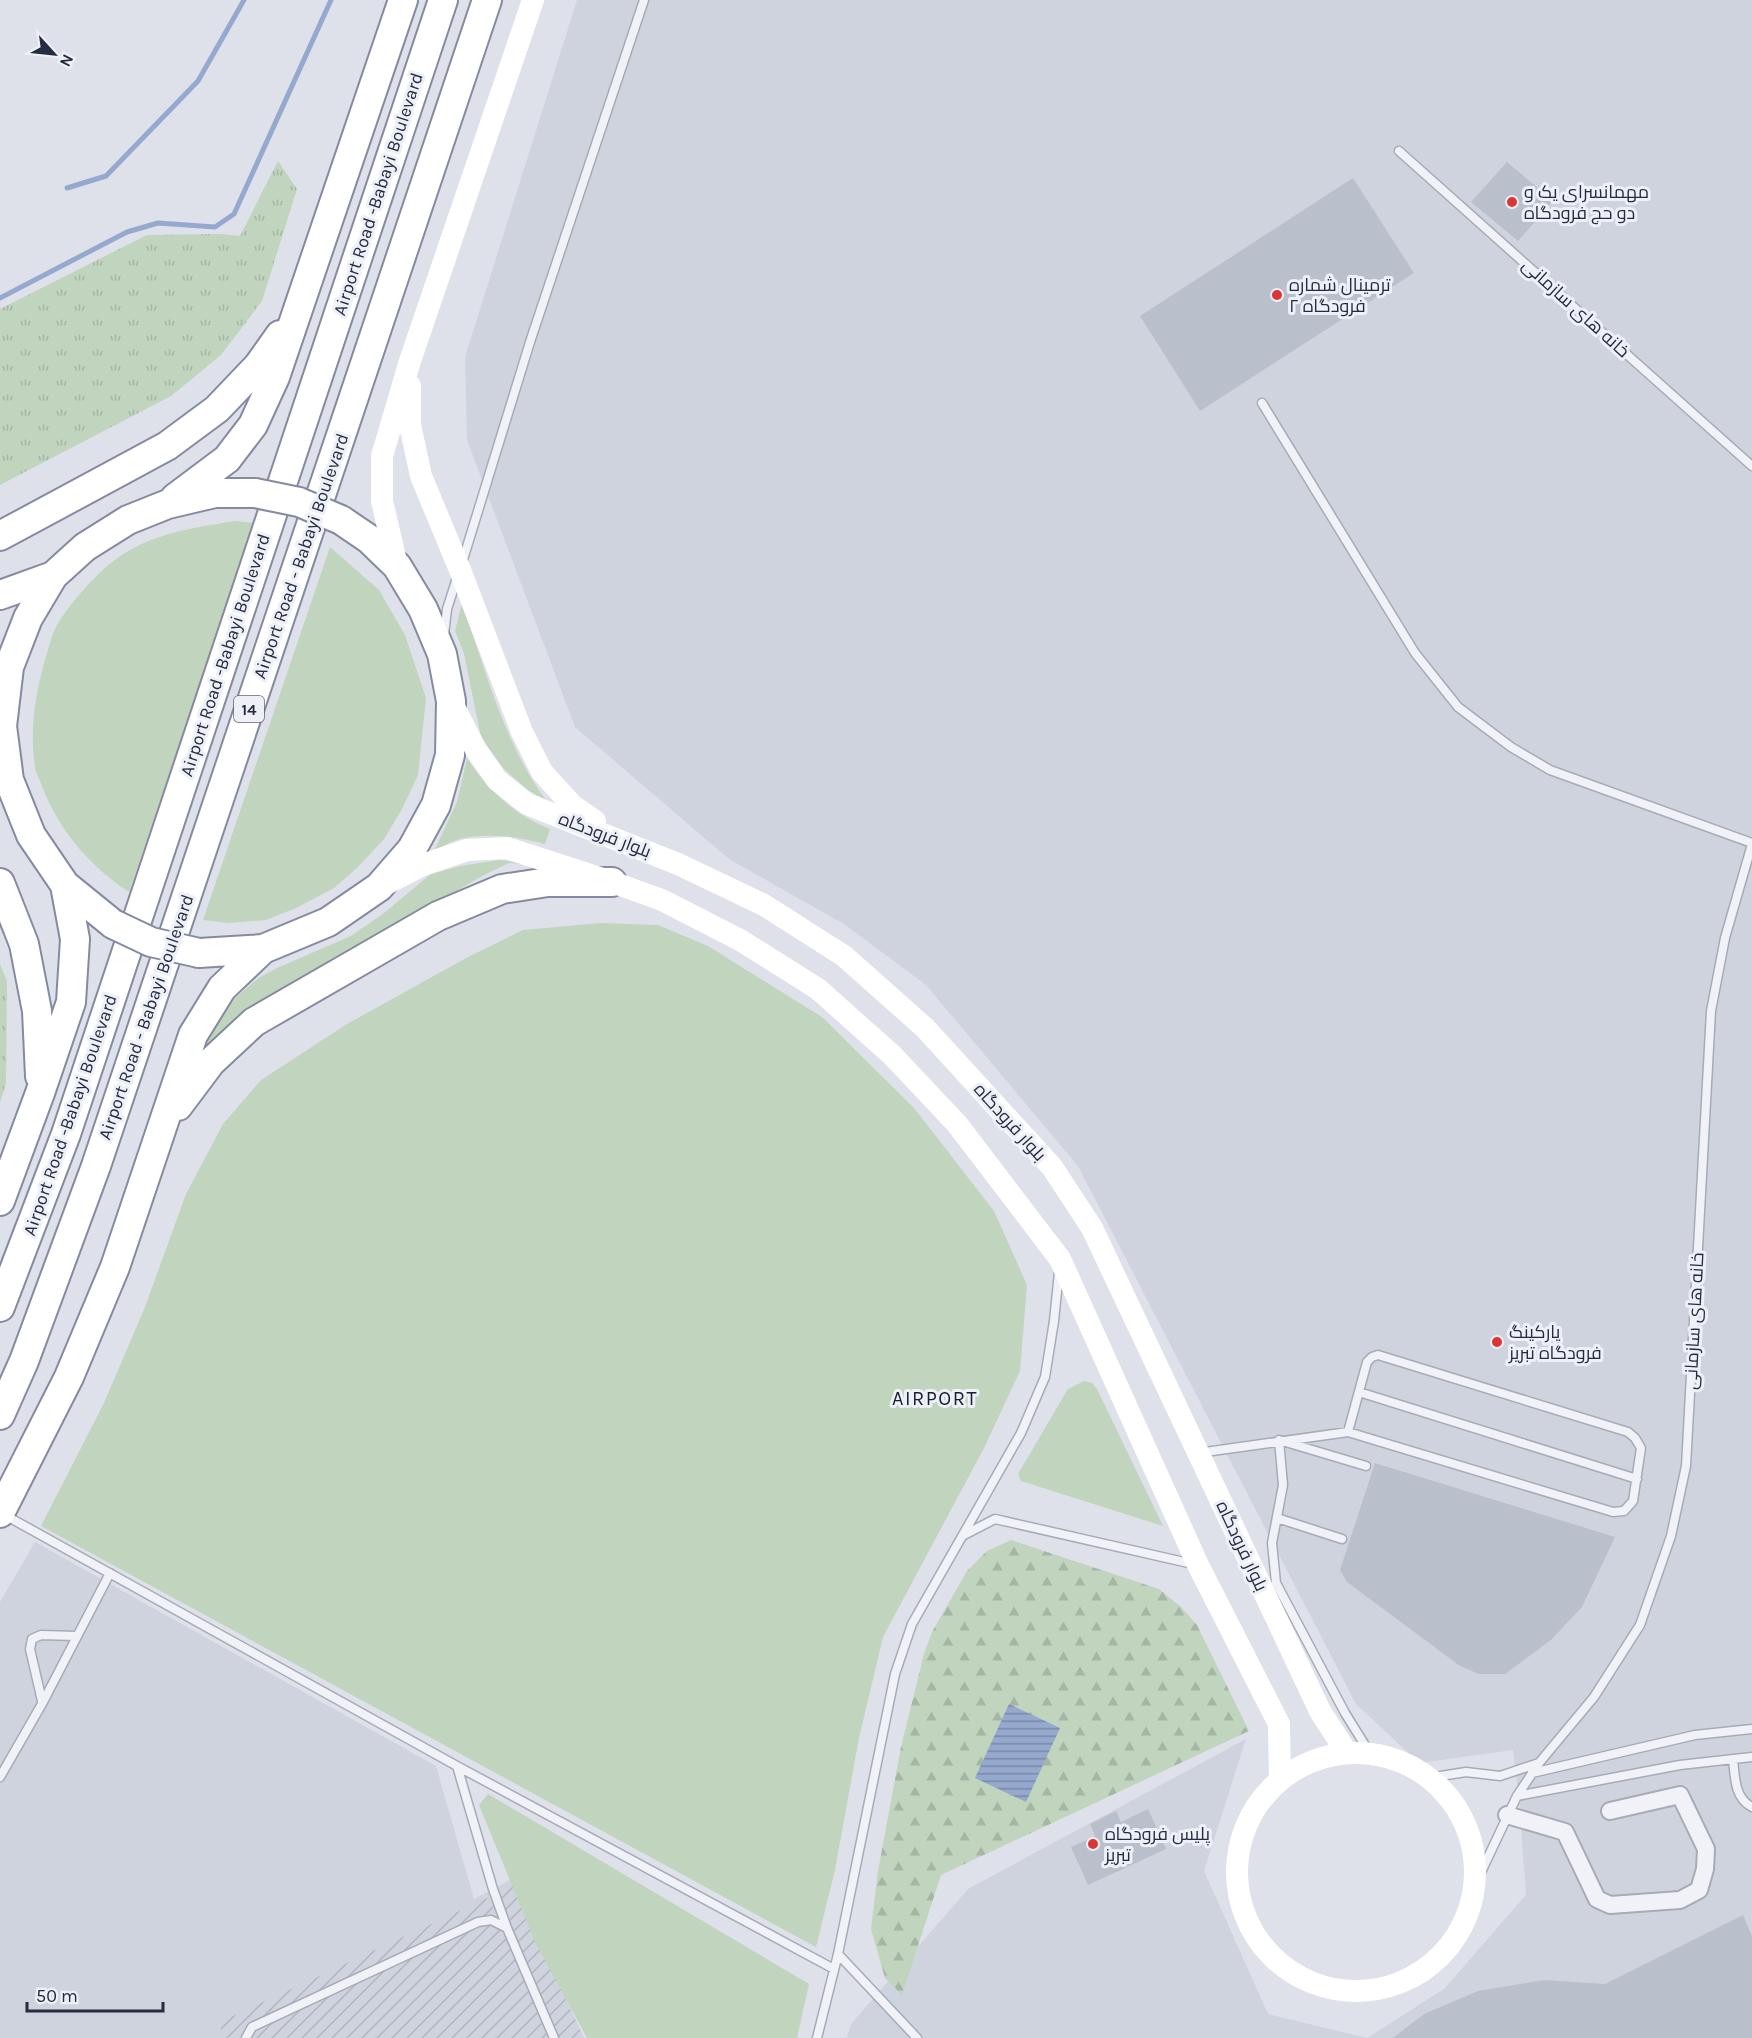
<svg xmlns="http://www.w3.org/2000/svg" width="1752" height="2038" viewBox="0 0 1752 2038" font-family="Karla,Cairo,sans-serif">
	<defs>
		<pattern id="industrial-furrows" width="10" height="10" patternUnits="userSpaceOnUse" patternTransform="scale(1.5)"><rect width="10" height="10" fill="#cfd3de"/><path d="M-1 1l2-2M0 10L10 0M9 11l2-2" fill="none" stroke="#b2b5c0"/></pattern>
		<pattern id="forest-firs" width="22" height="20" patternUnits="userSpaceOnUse" patternTransform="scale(1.5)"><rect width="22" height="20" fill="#c0d4be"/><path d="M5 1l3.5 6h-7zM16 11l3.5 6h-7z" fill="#a5b6a4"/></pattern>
		<pattern id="park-tufts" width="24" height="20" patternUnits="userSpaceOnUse" patternTransform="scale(1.5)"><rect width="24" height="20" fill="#c0d4be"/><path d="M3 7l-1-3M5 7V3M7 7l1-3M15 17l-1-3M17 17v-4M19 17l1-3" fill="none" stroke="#a5b6a4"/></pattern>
		<pattern id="water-rules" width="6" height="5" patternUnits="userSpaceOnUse" patternTransform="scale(1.5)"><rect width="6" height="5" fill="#95a8cd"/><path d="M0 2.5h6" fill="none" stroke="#7989a8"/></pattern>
	</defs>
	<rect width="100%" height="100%" fill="#dee1e9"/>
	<path fill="#cfd3de" d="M 577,0 L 1752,0 L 1752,2038 L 847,2038 L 851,2024 L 968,1889 L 1246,1739 L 1204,1871 L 1268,2014 L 1367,2038 L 1444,1989 L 1526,1895 L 1519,1800 L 1513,1750 L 1419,1763 L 1356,1704 L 1078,1166 L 926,985 L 844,924 L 729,859 L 575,727 L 467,440 L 465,357 Z
		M 35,1542 L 436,1766 L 474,1899 L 510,1880 L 584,2038 L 0,2038 L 0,1602 Z"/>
	<path fill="url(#industrial-furrows)" d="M 513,1886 L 584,2038 L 225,2038 L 218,2023 Z"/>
	<path fill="#c0d4be" d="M 235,521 L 255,523 L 129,892 C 90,866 61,833 43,789 C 41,782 36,774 35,767 C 29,728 36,688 48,650 C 50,643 52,635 55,629 C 65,609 94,576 111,563 C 146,534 192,528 235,521 Z
		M 330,547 L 379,590 L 405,635 L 426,698 L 418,775 L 402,809 L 384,839 L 358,867 L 334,888 L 296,908 L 266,920 L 228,923 L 203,920 Z
		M 462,603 C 485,668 504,744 546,800 L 528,790 L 504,769 L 481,737 L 464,654 L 455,631 Z
		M 467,758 C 487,789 514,815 550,829 L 545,844 C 518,837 487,832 460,839 C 451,841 442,847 434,851 L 457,802 Z
		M 499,860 L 528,864 L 509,863 L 484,875 L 272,996 L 206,1047 L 209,1037 L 236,997 L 260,977 L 277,968 L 351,936 L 384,913 L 431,874 L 461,866 Z
		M 601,923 L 658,925 L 708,946 L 822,1017 L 914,1108 L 994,1211 L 1027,1285 L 1020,1371 L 984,1448 L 883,1637 L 859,1738 L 835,1870 L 816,1947 L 41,1526 L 104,1403 L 145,1307 L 186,1194 L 223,1124 L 261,1080 L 347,1024 L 468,957 L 523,930 Z
		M 1084,1381 L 1092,1383 L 1097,1389 L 1163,1526 L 1021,1481 L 1018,1474 L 1068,1389 Z
		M 488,1794 L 809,1984 L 797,2038 L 587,2038 L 536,1944 L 479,1805 Z"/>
	<path fill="url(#forest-firs)" d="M 1011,1540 L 1159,1589 L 1181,1607 L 1197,1625 L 1249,1731 L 941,1875 L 902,1995 L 885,1978 L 871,1929 L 878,1871 L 901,1747 L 924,1654 L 932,1632 L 967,1571 L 987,1551 Z"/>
	<path fill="url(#park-tufts)" d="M 278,161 L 297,189 L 262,301 L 221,355 L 171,396 L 0,485 L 0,309 L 147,235 L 221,234 L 240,236 Z
		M 0,964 L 7,981 L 6,1083 L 0,1103 Z"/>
	<path fill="url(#water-rules)" d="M 1009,1704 L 1060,1728 L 1026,1802 L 975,1778 Z"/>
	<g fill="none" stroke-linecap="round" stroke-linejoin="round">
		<path stroke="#95a8cd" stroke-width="5" d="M 67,188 L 106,176 L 198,81 L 244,0
			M 0,298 L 127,232 L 158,223 L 215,227 L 234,214 L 331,0"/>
	</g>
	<path fill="#babfcc" d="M 1507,162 L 1553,201 L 1518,241 L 1471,202 Z
		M 1353,178 L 1414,273 L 1200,411 L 1140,316 Z
		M 1375,1463 L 1615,1537 L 1582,1607 L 1551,1640 L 1505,1674 L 1479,1674 L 1460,1666 L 1347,1582 L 1340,1570 Z
		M 1148,1809 L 1166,1849 L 1088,1885 L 1071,1847 L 1095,1836 L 1090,1824 L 1116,1811 L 1121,1822 Z
		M 1743,1915 L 1752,1936 L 1752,2038 L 1393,2038 L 1424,2014 L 1478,1991 L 1545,1980 L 1605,1984 Z"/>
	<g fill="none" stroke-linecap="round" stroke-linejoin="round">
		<defs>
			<path id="lane" d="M 1399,151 L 1752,466
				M 1262,403 L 1415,653 L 1458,707 L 1511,747 L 1550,770 L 1752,843
				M 462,563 L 530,342 L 644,0
				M 444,635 L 447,609 L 457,578
				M 1359,1392 L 1637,1479
				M 1198,1453 L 1348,1432 L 1613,1512 L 1624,1511 L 1633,1501 L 1641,1448 L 1635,1438 L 1628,1432 L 1378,1355 L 1372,1357 L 1367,1362 L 1348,1432
				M 1366,1466 L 1279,1440 L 1283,1485 L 1272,1543 L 1276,1583 L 1345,1713 L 1371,1755
				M 3,1514 L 457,1766 L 493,1889 L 507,1928
				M 1277,1518 L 1342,1539
				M 964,1535 L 995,1519 L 1193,1564
				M 42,1701 L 30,1649 L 32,1639 L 41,1635 L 76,1636
				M 1733,1759 C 1735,1776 1734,1798 1752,1807
				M 1539,1763 L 1594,1697 L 1640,1625 L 1671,1536 L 1686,1466 L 1711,1011 L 1725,938 L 1752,844
				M 457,1766 L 834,1969
				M 1532,1773 L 1695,1735 L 1752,1729
				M 0,1777 L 43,1702 L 110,1573
				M 1428,1778 L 1466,1772 L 1500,1776 L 1539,1763 L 1517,1796 L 1474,1887
				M 1517,1796 L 1680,1765 L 1752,1757
				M 246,2038 L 252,2027 L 478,1922 L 491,1920 L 507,1928 L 554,2038
				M 817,2038 L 838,1954
				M 917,2038 L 838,1954 L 895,1674 L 912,1624 L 1021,1433 L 1045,1377 L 1054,1321 L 1059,1272"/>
			<path id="street" d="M 1507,1815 L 1565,1832 L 1597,1899 L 1610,1905 L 1680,1900 L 1699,1890 L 1705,1869 L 1706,1849 L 1680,1795 L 1610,1811"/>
			<path id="highway" d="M 175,498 L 227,459 L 253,425 L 275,377 L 403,0
				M 0,536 L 167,446 L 217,409 L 258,366 L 280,335
				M 0,595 L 53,576
				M 0,883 L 24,944 L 37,1011 L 40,1076
				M 113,924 L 65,885 L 31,835 L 9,780 L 2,726 L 9,667 L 28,618 L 53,576 L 85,547 L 128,520 L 168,504 L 215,493 L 255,493
				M 199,953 L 263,949 L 328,922 L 379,887 L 412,849 L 436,805 L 450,755 L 451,701 L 442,654 L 423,609 L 397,566 L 369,539 L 341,520
				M 178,1106 L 211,1062 L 254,1022 L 438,916 L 502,889 L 548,882 L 612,882
				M 0,1201 L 40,1093 L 71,1002 L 75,939 L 65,885
				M 0,1307 L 66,1134 L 443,0
				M 0,1415 L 24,1361 L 96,1166 L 487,0
				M 0,1513 L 69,1377 L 115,1267 L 193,1035 L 222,988 L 263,949"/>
		</defs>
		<use href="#lane" stroke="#a6abb7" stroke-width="11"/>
		<use href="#street" stroke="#a6abb7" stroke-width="20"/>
		<use href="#highway" stroke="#848ba1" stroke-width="32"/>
		<use href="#lane" stroke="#f1f2f7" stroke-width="8"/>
		<use href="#street" stroke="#f1f2f7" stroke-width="16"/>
		<path stroke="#fff" stroke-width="22" d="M 410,386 L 410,425 L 421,476 L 460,570 L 522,732 L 542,772 L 572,805 L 595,821
			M 397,566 L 382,501 L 382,456 L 410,361 L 533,0
			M 451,701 L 476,750 L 497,780 L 527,804 L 678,864 L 764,905 L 844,956 L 925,1028 L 988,1097 L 1052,1167 L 1092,1228 L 1320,1711 L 1347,1753
			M 386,884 L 423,865 L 467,850 L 507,848 L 612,882 L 662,900 L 740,940 L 818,989 L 892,1055 L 957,1124 L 1060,1259 L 1198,1565 L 1279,1724 L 1280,1780
			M1237 1872a119 119 0 1 1 238 0a119 119 0 1 1-238 0Z"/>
		<use href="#highway" stroke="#fff" stroke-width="28"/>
		<defs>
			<path id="highway-bridge" d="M 255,493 L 299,502 L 341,520
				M 113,924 L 151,942 L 199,953"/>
		</defs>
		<use href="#highway-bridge" stroke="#848ba1" stroke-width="32" stroke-linecap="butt"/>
		<use href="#highway-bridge" stroke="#fff" stroke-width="28"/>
	</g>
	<g fill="#dc3536" stroke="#edf0f6" stroke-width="2">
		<circle cx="1512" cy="202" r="6"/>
		<circle cx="1277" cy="295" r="6"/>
		<circle cx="1497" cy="1342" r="6"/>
		<circle cx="1093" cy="1844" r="6"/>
	</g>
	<g text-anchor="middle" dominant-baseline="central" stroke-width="6" stroke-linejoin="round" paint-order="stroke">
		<rect fill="#edf0f6" stroke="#616777" stroke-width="1.5" x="234" y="696" width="30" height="26" rx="4.5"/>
		<g font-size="16" font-weight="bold" fill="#252c41">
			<text x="249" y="709">14</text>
		</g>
		<g font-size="18" fill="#252c41" stroke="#edf0f6" text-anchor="start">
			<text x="1524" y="192">مهمانسرای یک و<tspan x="1524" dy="21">دو حج فرودگاه</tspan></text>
			<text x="1289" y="285">ترمينال شماره<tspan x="1289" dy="21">۲ فرودگاه</tspan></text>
			<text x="1509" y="1332">پارکینگ<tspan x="1509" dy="21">فرودگاه تبریز</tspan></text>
			<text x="1105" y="1834">پلیس فرودگاه<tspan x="1105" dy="21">تبریز</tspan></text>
		</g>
		<g font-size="18" fill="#252c41" stroke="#edf0f6">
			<text transform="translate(378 194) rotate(-72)">Airport Road -Babayi Boulevard</text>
			<text transform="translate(1576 308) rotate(42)">خانه های سازمانی</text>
			<text transform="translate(301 556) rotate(-71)">Airport Road - Babayi Boulevard</text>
			<text transform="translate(225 655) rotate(-72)">Airport Road -Babayi Boulevard</text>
			<text transform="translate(605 835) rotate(21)">بلوار فرودگاه</text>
			<text transform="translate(146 1017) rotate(-71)">Airport Road - Babayi Boulevard</text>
			<text transform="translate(70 1115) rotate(-71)">Airport Road -Babayi Boulevard</text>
			<text transform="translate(1010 1122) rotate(48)">بلوار فرودگاه</text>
			<text transform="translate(1694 1321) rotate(-87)">خانه های سازمانی</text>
			<text transform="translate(1242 1546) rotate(65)">بلوار فرودگاه</text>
		</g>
		<g font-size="20" letter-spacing="1.5" fill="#181d32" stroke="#edf0f6">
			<text x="935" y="1398">AIRPORT</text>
		</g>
	</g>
	<g transform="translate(54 54) rotate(117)" stroke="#edf0f6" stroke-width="4.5" paint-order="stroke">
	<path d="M0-4.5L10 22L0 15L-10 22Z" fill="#252c41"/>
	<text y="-9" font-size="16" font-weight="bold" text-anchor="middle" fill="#252c41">N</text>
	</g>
	<path d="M27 2002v9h136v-9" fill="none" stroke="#252c41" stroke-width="3"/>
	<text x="36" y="2002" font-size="18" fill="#252c41" stroke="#edf0f6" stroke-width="4.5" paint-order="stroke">50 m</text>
</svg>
